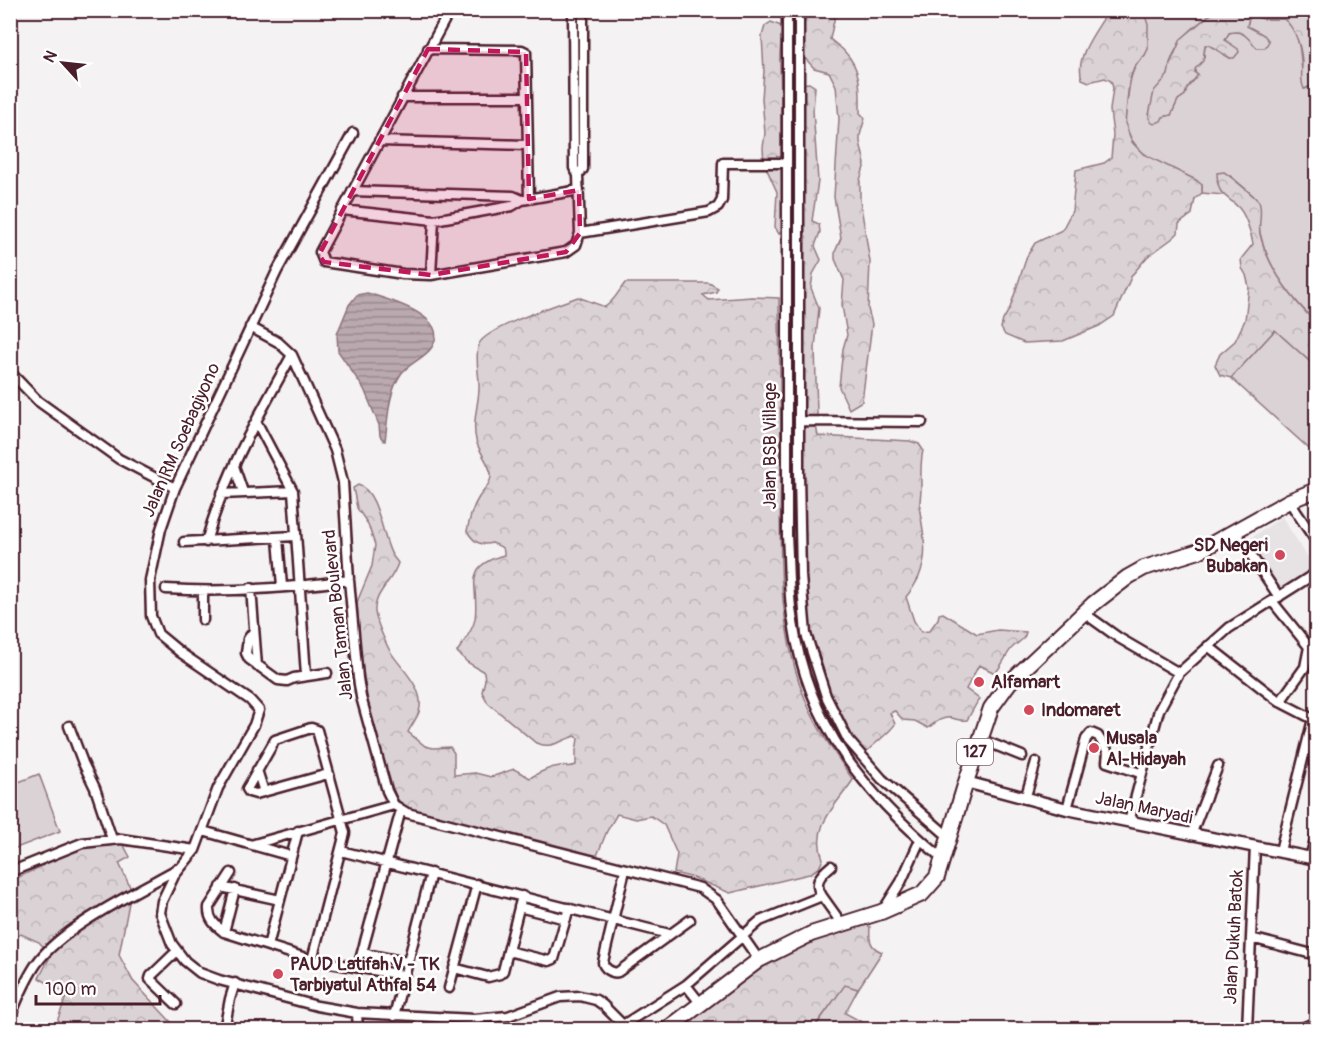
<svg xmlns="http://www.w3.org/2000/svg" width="1327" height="1040" viewBox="0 0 1327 1040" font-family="Pangolin,sans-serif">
	<defs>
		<pattern id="forest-crowns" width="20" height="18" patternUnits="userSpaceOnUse" patternTransform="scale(1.5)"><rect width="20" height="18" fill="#dbd2d5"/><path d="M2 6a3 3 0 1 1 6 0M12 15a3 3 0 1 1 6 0" fill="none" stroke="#bdb4b7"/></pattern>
		<pattern id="water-rules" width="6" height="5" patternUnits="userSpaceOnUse" patternTransform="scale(1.5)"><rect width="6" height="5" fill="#baa9ae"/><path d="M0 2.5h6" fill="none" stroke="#99898e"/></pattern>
	</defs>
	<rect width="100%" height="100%" fill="#f4f2f2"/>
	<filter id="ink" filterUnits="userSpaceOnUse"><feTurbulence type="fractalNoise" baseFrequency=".0167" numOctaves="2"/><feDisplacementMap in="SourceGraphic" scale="12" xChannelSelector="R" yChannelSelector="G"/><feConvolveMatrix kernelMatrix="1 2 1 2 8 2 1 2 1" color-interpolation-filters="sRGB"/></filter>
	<g filter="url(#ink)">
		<path fill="#e7e2e3" d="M 1282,517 L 1315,569 L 1279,593 L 1245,542 Z"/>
		<path fill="#dbd2d5" stroke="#927880" stroke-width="1.5" d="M 1144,11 L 1220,11 C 1197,21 1178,39 1170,63 C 1169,68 1170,73 1167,77 C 1158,91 1151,101 1149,118 L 1171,115 L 1178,100 L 1185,95 L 1187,88 L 1196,78 L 1195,69 L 1204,57 L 1205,45 L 1209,45 L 1230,58 L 1228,43 L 1225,40 L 1229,33 C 1241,29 1248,36 1254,45 L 1260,33 L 1247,26 L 1249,18 L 1253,16 L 1264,19 L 1284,19 C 1306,36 1298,66 1305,89 L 1316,84 L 1316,322 C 1291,298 1268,268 1260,233 C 1257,220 1263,209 1255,198 C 1251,192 1237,183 1231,176 L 1217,181 L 1223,195 L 1202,193 L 1202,185 C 1176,166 1132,161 1126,124 C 1124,116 1127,105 1128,96 C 1130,80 1132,66 1145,55 L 1146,17 Z
			M 1275,330 L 1316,367 L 1316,455 L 1231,378 Z
			M 39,774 L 60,831 L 11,850 L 11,785 Z
			M 845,984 L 858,989 L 845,1013 L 875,1029 L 813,1030 Z"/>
		<path fill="url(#forest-crowns)" stroke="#927880" stroke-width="1.5" d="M 1220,10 L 1316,11 L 1316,84 L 1304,89 C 1300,80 1302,74 1302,65 C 1302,49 1296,29 1284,19 L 1264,19 L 1253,16 L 1249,18 L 1247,26 L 1264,35 L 1269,41 L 1265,48 L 1257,48 C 1248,39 1244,29 1229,33 L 1225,40 L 1238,49 L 1239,52 L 1234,58 L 1230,58 L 1209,45 L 1205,45 L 1203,61 L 1195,69 L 1195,73 L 1198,75 L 1187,88 L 1185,95 L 1178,100 L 1171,115 L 1163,117 L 1161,121 L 1154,124 L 1151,122 L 1149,115 L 1154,91 L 1168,75 L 1170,64 L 1181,39 L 1208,16 Z
			M 807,11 L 836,11 L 830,39 C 835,44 841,47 845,52 C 862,70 860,90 860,113 L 865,118 L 860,135 L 860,142 L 865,164 L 860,180 L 860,200 L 870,262 L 868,309 L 872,324 L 862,401 L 849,409 L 839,387 L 843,349 L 847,335 L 842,305 L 844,280 L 835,259 L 835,252 L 841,238 L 834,197 L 839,119 L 836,86 L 829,72 L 814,68 L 804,57 L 804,25 Z
			M 1108,11 L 1144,11 L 1148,25 L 1148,49 L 1145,55 L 1134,67 L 1129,82 L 1125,123 L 1132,142 L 1143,154 L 1196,180 L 1202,185 L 1202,193 L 1195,199 L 1192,214 L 1179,224 L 1178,233 L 1173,238 L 1147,257 L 1132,275 L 1114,316 L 1099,326 L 1063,341 L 1024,343 L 1005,335 L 1001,328 L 1003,320 L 1010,308 L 1027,256 L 1035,243 L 1062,230 L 1072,211 L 1076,170 L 1104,163 L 1111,158 L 1113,135 L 1110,110 L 1113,88 L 1111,81 L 1105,78 L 1089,82 L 1082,79 C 1074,56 1098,29 1108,11 Z
			M 771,22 L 781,26 C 783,38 779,50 780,63 C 782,115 780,167 783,220 L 782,231 L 779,234 L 775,227 L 777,192 L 764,163 L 763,148 L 765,133 L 762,99 L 764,71 L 762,36 L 765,26 Z
			M 809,83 L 815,87 L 813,110 L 818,181 L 812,221 L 819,224 L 820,232 L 815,246 L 821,260 L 813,274 L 811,288 L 819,308 L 815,348 L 817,413 L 816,426 L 818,436 L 910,441 L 919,444 L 923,450 C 920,464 921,474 921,488 C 921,496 919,504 920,512 C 926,546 930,569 906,597 L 914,621 L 921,632 L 929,631 L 938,619 L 939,614 L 943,613 L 977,634 L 998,630 L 1026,632 C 1024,641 1019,641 1013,647 C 1007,652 1003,665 995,673 L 979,665 L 966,689 L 979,699 L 967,720 C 959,721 958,720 952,718 C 943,716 935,723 928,728 L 915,721 L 903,720 L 895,711 L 890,713 L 895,724 C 891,732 870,747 863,755 L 837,716 L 808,634 L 803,576 L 800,84 Z
			M 1224,172 C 1229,175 1257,198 1259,202 C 1263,211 1258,224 1260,234 C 1268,268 1291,298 1316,323 L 1316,367 L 1275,330 L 1231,378 L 1220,375 L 1215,365 L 1220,354 L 1235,341 L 1245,320 L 1249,287 L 1246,275 L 1242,268 L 1241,259 L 1253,244 C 1251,233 1246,216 1239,208 C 1225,193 1218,198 1217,173 Z
			M 625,283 L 709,283 L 718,288 L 716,292 L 703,295 L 709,300 L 752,297 L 779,298 C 779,352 781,405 781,458 C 780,540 775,629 808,706 C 819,732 837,756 853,780 C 836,806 810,826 823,859 L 819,868 L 809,874 L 730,893 L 694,878 L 674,873 L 677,854 L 664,825 L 651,816 L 636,819 L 617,814 L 607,831 L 596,858 L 431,815 L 406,807 L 397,799 L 383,762 L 368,702 L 361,658 L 357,602 L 372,566 L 375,545 L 368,524 L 357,508 L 353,488 L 358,485 C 379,491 382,538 392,555 C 394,558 396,560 398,563 C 393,581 373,594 375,612 C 376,621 386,644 390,651 C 400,668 426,688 419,712 C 417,718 411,726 408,732 L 425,746 L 433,748 L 450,747 L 454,753 L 454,775 L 475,773 L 491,777 L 514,769 L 530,778 C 538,773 550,767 560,766 C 567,766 569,768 576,765 L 576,751 L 578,739 L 576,736 C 562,739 552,750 536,743 L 488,703 L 482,692 L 485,680 L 484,672 L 467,662 L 457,652 C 463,642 473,631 475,619 C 480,586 460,567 504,555 C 505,547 499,546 492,543 C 479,546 474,542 467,531 C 470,518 472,508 479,497 C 483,491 490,485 491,477 C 493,468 478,451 476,440 C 472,424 478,406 479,390 C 480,376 474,357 479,344 C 486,328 559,304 578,297 L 605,307 C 615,300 618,292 625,283 Z
			M 122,842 L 130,857 L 119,863 L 130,887 L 129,903 L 119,955 L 133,981 L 172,1023 L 168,1029 L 94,1029 L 79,1023 L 73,1029 L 60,1029 L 58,1019 L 67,994 L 39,978 L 51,955 L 39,942 L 21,934 L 11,940 L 11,881 L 84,845 Z
			M 864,923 L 870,927 C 869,939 869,947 882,952 L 858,989 L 845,985 L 813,1029 L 673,1030 L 769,959 L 822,934 Z"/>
		<path fill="url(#water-rules)" stroke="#8d727a" stroke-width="1.5" d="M 367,293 C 386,299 452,316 432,347 C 425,358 409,363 401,374 C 388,393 388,419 385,441 L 384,441 L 380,436 L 379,425 L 364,389 L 338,351 L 337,334 L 349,305 L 357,295 Z"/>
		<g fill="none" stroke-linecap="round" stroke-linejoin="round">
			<defs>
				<path id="minor" d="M 450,10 L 320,252 L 324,262 L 403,274 L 431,275 L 566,252 L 576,245 L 580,233 L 578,175 L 574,168 L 573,10
					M 787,10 L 787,536 C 789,564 788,594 793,622 C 808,726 865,794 943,859
					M 799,10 L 799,473 L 801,576 L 806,634 L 826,696 L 848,740 L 882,779 L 949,837
					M 428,49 L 522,50 L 526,52 L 529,199
					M 402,97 L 527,97
					M 353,133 L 277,271 L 175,488 L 161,529 L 150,580 L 151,616 L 158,634 L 181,653 L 250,700 L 259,710 L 254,725 L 218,788 L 195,850 L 174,876 L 162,901 L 160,913 L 165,926 L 172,944 L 185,961 L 200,973 L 219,980 L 317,1006 L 357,1013 L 474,1019 L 508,1016 L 560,997 L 580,996 L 596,1000 L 603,1005 L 623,1025 L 624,1030
					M 379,141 L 526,145
					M 578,175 L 583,169 L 583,10
					M 352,191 L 513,196 L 522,200
					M 342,210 L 434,220 L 512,206 L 522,200 L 579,190
					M 580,233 L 709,212 L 718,207 L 722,200 L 723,163 L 786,163
					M 431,275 L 434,220
					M 250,327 L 278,342 L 292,355 L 335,450 L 343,482 L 349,580 L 358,678 L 361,697 L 387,791 L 394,805 L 407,813 L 700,888 L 717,900 L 759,960
					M 10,372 L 38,401 L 119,459 L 175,488
					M 256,421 L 293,491 L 306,675
					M 800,421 L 922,422
					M 234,466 L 243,492
					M 221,494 L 293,491
					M 1289,501 L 1316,541
					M 1235,531 L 1279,597
					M 278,539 L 282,586
					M 184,542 L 295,536
					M 206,542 C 225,473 258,417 292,355
					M 251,588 L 257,666
					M 166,589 C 225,593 290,588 349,580
					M 203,591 L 203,620
					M 1272,601 L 1309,647
					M 1084,613 L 1119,638 L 1179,673
					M 254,631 L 248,639 L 246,653 L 249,659 L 278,680 L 287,681 L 294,678 L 327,673
					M 1208,646 L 1280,702
					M 1313,719 L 1280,702 L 1305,667 L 1309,647 L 1316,639
					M 69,726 L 83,763 L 95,788 L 112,839
					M 980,739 L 1022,756
					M 257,770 L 264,792
					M 1025,799 L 1036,762
					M 1067,809 L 1086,739 L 1091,733 L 1098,736 L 1108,752 L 1107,762 L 1140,773
					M 1129,822 L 1159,710 L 1179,673 L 1229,628 L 1316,573
					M 203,831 L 291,856
					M 1191,835 L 1218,766
					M 254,844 L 394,805
					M 341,851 L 669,934
					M 1280,851 L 1313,719 L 1316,714
					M 1310,858 L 1316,836
					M 625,870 L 603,962 C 603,968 613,974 618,972 L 690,920
					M 10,872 L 82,843 L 121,839 L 195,850
					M 231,873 L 209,907 C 208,919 215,925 224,932 L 312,960 L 403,975
					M 221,887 L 280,900
					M 822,896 C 813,883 820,875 831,866
					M 519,907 L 566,919
					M 882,912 L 901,882 L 920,840
					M 224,932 L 235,889
					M 1251,938 L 1316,955
					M 268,946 L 298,831
					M 508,951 L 549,961 L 554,959 L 569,908
					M 362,953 L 407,962
					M 312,960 L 345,833 L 317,730 L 311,728 L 275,740 L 247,789 L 249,792 L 256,794 L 328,774
					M 358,967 L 401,810
					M 454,968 L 488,977 L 500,974 L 503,971 L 522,896
					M 686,985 L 701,1004
					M 449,988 L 477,884
					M 176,1004 L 150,979 L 151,976 L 177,951
					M 357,1013 L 358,1030
					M 394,1016 L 431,873
					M 10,1017 C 18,999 25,980 37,963 C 62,927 138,891 177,869
					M 442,1017 L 444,1030
					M 623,1025 L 686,985 L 760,921 L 822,896 L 842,924
					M 224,1030 L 230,999 L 235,983
					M 1247,1030 L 1255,846
					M 1298,1030 L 1316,1022"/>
				<path id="tertiary" d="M 966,782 L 1067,809 L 1316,859"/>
				<path id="primary" d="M 666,1030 L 759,960 L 811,934 L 881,912 L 922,894 L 937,877 L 966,782 L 991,708 L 1009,683 L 1093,604 L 1128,577 L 1144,568 L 1199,551 L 1289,501 L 1316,490"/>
			</defs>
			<use href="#minor" stroke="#4a1f2b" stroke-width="13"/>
			<use href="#tertiary" stroke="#4a1f2b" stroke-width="15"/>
			<use href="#primary" stroke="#4a1f2b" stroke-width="18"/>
			<use href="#minor" stroke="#fff" stroke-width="8"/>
			<use href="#tertiary" stroke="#fff" stroke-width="10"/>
			<use href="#primary" stroke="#fff" stroke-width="14"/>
		</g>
	</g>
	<path fill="#c2185b" fill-opacity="0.2" stroke="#c2185b" stroke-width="4.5" stroke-dasharray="12 8" stroke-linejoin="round" d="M 428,49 L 526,52 L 529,199 L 579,190 L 580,233 L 566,252 L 431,275 L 324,262 L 319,255 Z"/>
	<g fill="#d1495b" stroke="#fff" stroke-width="2">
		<circle cx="1280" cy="555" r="6"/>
		<circle cx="979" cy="682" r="6"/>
		<circle cx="1029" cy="710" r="6"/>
		<circle cx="1094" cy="748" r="6"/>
		<circle cx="278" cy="974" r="6"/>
	</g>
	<g text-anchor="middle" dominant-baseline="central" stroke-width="5" stroke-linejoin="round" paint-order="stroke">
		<rect fill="#fff" stroke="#80626b" stroke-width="1.5" x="957" y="739" width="36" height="26" rx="4.5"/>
		<g font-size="16" font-weight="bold" fill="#4a1f2b">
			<text x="975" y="752">127</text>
		</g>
		<g font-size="18" fill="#4a1f2b" stroke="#fff">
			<text transform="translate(181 440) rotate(-66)">Jalan RM Soebagiyono</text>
			<text transform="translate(770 446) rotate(-90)">Jalan BSB Village</text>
			<text transform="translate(338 615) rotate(-96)">Jalan Taman Boulevard</text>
			<text transform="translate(1144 808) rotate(12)">Jalan Maryadi</text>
			<text transform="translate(1234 937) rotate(-87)">Jalan Dukuh Batok</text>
		</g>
		<g font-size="18" font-weight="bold" fill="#4a1f2b" stroke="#fff" text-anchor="start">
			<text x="1268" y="545" text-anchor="end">SD Negeri<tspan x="1268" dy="21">Bubakan</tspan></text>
			<text x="991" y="682">Alfamart</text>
			<text x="1041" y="710">Indomaret</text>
			<text x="1106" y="738">Musala<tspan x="1106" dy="21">Al-Hidayah</tspan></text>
			<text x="290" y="964">PAUD Latifah V - TK<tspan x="290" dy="21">Tarbiyatul Athfal 54</tspan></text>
		</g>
	</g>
	<rect width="1327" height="1040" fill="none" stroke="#fff" stroke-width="36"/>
	<rect x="18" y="18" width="1291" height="1004" fill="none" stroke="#4a1f2b" stroke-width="2" filter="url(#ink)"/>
	<g transform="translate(63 63) rotate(297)" stroke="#ffffff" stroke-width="4.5" paint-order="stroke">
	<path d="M0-4.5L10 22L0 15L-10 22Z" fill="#4a1f2b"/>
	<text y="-9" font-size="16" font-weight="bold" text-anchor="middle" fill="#4a1f2b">N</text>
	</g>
	<path d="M36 995v9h124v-9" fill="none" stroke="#4a1f2b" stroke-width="3"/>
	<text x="45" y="995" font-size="18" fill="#4a1f2b" stroke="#ffffff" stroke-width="4.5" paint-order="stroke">100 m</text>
</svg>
